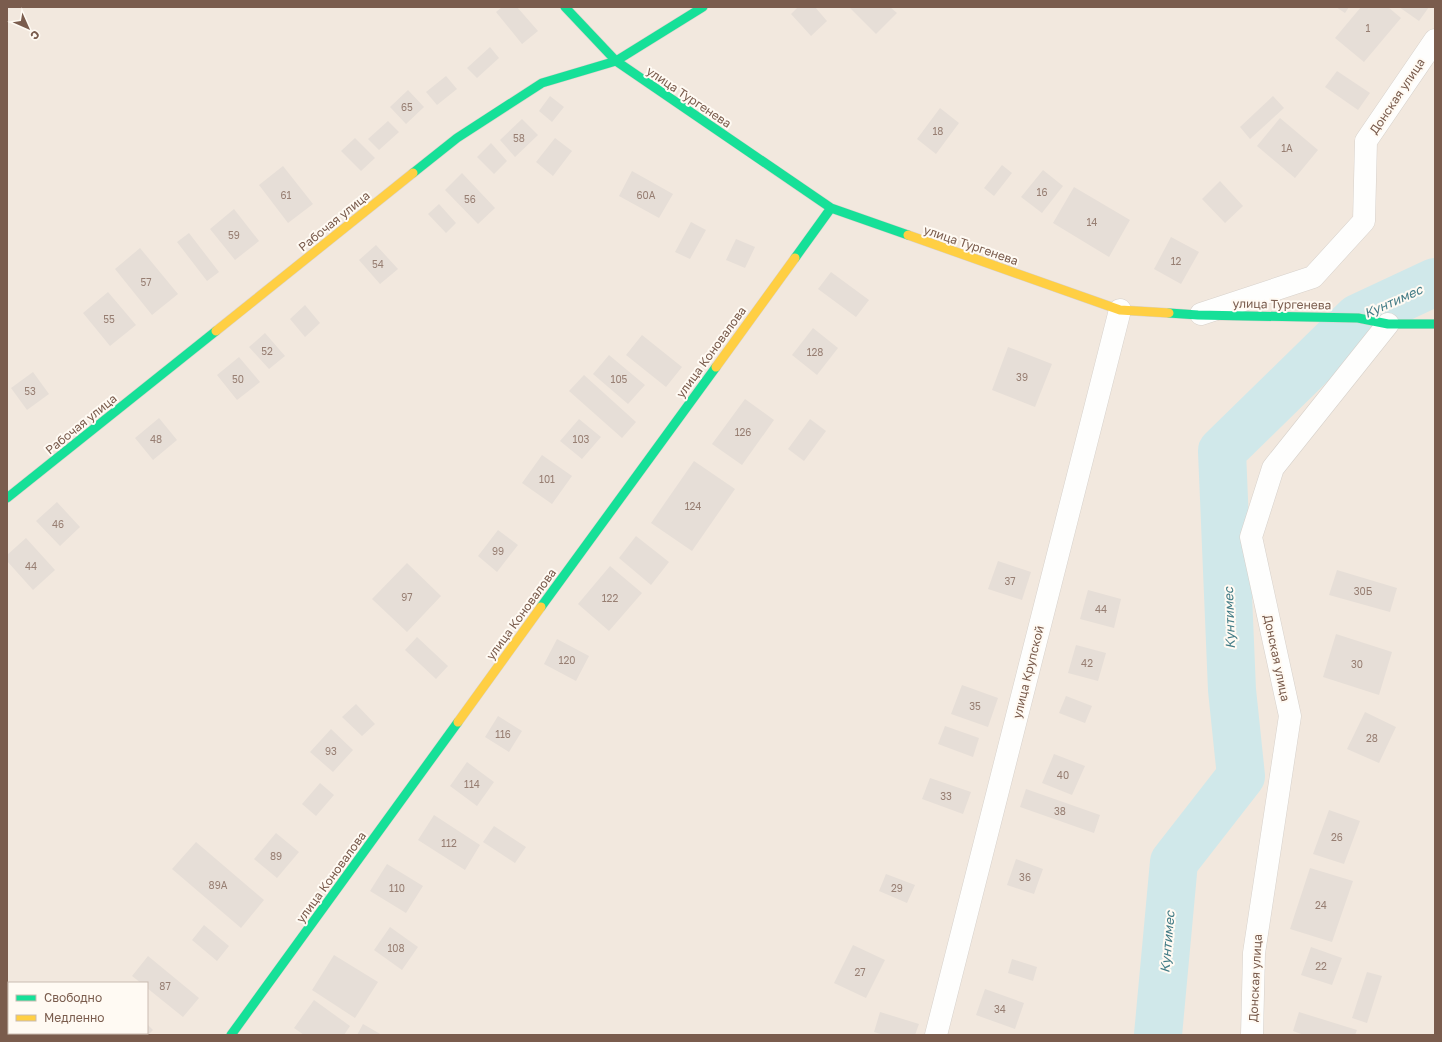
<svg xmlns="http://www.w3.org/2000/svg" width="1442" height="1042" viewBox="0 0 1442 1042" font-family="'Golos Text',sans-serif">
	<rect width="100%" height="100%" fill="#f9f5f0"/>
	<path fill="#f2e8de" fill-rule="evenodd" d="M 7,7 L 1435,7 L 1435,1035 L 7,1035 ZM 9,983 L 147,983 L 147,1033 L 9,1033 Z"/>
	<g fill="none" stroke-linecap="round" stroke-linejoin="round">
		<path stroke="#d0e8ea" stroke-width="48" d="M 1158,1035 L 1174,862 L 1241,776 L 1232,690 L 1222,451 L 1358,318 L 1435,282"/>
	</g>
	<path fill="#e6ded7" d="M 502,7 L 517,7 L 538,31 L 522,44 L 496,12 Z
		M 798,7 L 815,7 L 827,21 L 811,36 L 791,14 Z
		M 849,7 L 890,7 L 897,13 L 876,34 Z
		M 1336,7 L 1349,7 L 1345,13 Z
		M 1361,7 L 1388,7 L 1401,18 L 1364,62 L 1335,38 Z
		M 1399,7 L 1429,7 L 1419,21 Z
		M 490,47 L 499,58 L 477,78 L 467,68 Z
		M 1337,71 L 1370,93 L 1358,110 L 1325,87 Z
		M 446,76 L 457,89 L 437,105 L 426,92 Z
		M 408,90 L 424,107 L 406,124 L 390,107 Z
		M 550,96 L 564,107 L 552,122 L 539,111 Z
		M 1273,96 L 1284,108 L 1250,139 L 1240,127 Z
		M 940,108 L 959,123 L 936,154 L 917,139 Z
		M 1280,118 L 1318,150 L 1295,178 L 1257,146 Z
		M 522,119 L 538,135 L 515,157 L 500,140 Z
		M 388,121 L 399,132 L 379,150 L 368,139 Z
		M 355,138 L 375,158 L 361,171 L 341,151 Z
		M 555,138 L 572,151 L 553,176 L 536,162 Z
		M 491,143 L 507,161 L 494,174 L 477,157 Z
		M 1002,165 L 1012,173 L 994,196 L 984,188 Z
		M 283,166 L 313,204 L 288,223 L 259,185 Z
		M 1043,170 L 1063,186 L 1042,213 L 1021,197 Z
		M 632,171 L 673,194 L 659,218 L 619,196 Z
		M 462,173 L 495,208 L 478,224 L 445,190 Z
		M 1220,181 L 1243,206 L 1225,223 L 1202,199 Z
		M 1074,187 L 1130,220 L 1109,257 L 1053,223 Z
		M 439,204 L 456,223 L 446,233 L 428,214 Z
		M 234,209 L 259,241 L 235,260 L 210,229 Z
		M 691,222 L 706,230 L 690,259 L 675,252 Z
		M 189,233 L 219,272 L 207,281 L 177,242 Z
		M 1171,237 L 1199,252 L 1181,284 L 1154,269 Z
		M 736,239 L 755,247 L 745,268 L 726,260 Z
		M 376,245 L 398,269 L 380,284 L 359,260 Z
		M 140,248 L 178,294 L 152,315 L 115,269 Z
		M 831,272 L 869,300 L 856,317 L 818,289 Z
		M 108,292 L 136,325 L 110,346 L 83,313 Z
		M 305,305 L 320,323 L 305,337 L 290,319 Z
		M 813,328 L 838,348 L 817,375 L 792,355 Z
		M 265,333 L 285,356 L 269,369 L 249,347 Z
		M 642,335 L 682,367 L 666,387 L 626,355 Z
		M 1008,347 L 1052,364 L 1035,407 L 992,390 Z
		M 609,355 L 645,385 L 628,404 L 593,374 Z
		M 239,357 L 260,382 L 237,400 L 217,375 Z
		M 33,372 L 49,394 L 27,410 L 11,388 Z
		M 584,375 L 636,422 L 622,438 L 569,391 Z
		M 745,399 L 774,420 L 742,465 L 712,444 Z
		M 159,418 L 177,440 L 153,460 L 135,438 Z
		M 579,419 L 601,437 L 582,459 L 560,441 Z
		M 810,419 L 826,431 L 804,461 L 788,449 Z
		M 542,455 L 572,476 L 552,504 L 522,483 Z
		M 694,461 L 735,489 L 692,551 L 651,523 Z
		M 57,502 L 80,527 L 60,546 L 36,521 Z
		M 498,530 L 518,545 L 497,572 L 478,556 Z
		M 636,536 L 669,562 L 651,585 L 619,558 Z
		M 26,538 L 55,570 L 33,590 L 7,561 L 7,555 Z
		M 998,561 L 1031,572 L 1022,600 L 988,589 Z
		M 407,563 L 441,596 L 407,632 L 372,599 Z
		M 610,566 L 642,593 L 609,631 L 578,604 Z
		M 1337,570 L 1397,588 L 1390,612 L 1329,595 Z
		M 1088,590 L 1121,599 L 1114,628 L 1080,619 Z
		M 1336,634 L 1392,652 L 1379,695 L 1323,677 Z
		M 417,637 L 448,666 L 436,679 L 405,650 Z
		M 557,639 L 589,656 L 576,681 L 544,664 Z
		M 1076,645 L 1106,653 L 1098,681 L 1068,673 Z
		M 962,685 L 998,698 L 988,727 L 951,714 Z
		M 1066,696 L 1092,706 L 1085,723 L 1059,713 Z
		M 356,704 L 375,724 L 362,736 L 342,717 Z
		M 1365,712 L 1396,727 L 1379,763 L 1347,749 Z
		M 498,716 L 522,731 L 509,752 L 485,737 Z
		M 945,726 L 979,738 L 973,757 L 938,744 Z
		M 331,729 L 353,750 L 333,772 L 310,752 Z
		M 1054,754 L 1085,766 L 1072,795 L 1042,783 Z
		M 467,762 L 494,782 L 477,806 L 450,786 Z
		M 930,778 L 971,792 L 963,814 L 922,799 Z
		M 320,783 L 334,795 L 316,816 L 302,804 Z
		M 1026,789 L 1100,815 L 1094,833 L 1020,807 Z
		M 1329,810 L 1360,821 L 1344,864 L 1313,854 Z
		M 434,815 L 480,845 L 465,870 L 418,840 Z
		M 494,826 L 526,847 L 515,863 L 483,842 Z
		M 276,833 L 299,852 L 277,878 L 254,859 Z
		M 196,842 L 264,900 L 241,928 L 172,869 Z
		M 1016,859 L 1043,869 L 1034,894 L 1007,885 Z
		M 387,864 L 423,886 L 406,913 L 370,891 Z
		M 1310,868 L 1353,881 L 1332,942 L 1290,929 Z
		M 886,874 L 915,885 L 907,903 L 879,891 Z
		M 204,925 L 229,946 L 217,961 L 192,940 Z
		M 390,927 L 418,947 L 402,970 L 374,950 Z
		M 853,945 L 885,960 L 866,998 L 834,983 Z
		M 1311,947 L 1342,958 L 1332,985 L 1301,975 Z
		M 334,955 L 378,982 L 355,1018 L 312,990 Z
		M 148,956 L 199,998 L 183,1017 L 147,988 L 147,983 L 141,983 L 132,976 Z
		M 1012,959 L 1037,967 L 1033,981 L 1008,973 Z
		M 1367,972 L 1382,976 L 1367,1023 L 1352,1018 Z
		M 985,989 L 1024,1003 L 1015,1029 L 976,1015 Z
		M 314,1000 L 350,1026 L 344,1035 L 304,1035 L 294,1028 Z
		M 880,1012 L 919,1024 L 915,1035 L 884,1035 L 874,1032 Z
		M 1299,1012 L 1357,1030 L 1355,1035 L 1304,1035 L 1293,1031 Z
		M 147,1024 L 153,1030 L 148,1035 L 124,1035 L 122,1033 L 147,1033 Z
		M 363,1024 L 382,1035 L 357,1035 Z"/>
	<g fill="none" stroke-linecap="round" stroke-linejoin="round">
		<defs>
			<path id="street" d="M 1201,314 L 1313,277 L 1364,221 L 1366,141 L 1435,40
				M 936,1035 L 1120,310
				M 1252,1035 L 1254,953 L 1290,716 L 1251,537 L 1273,468 L 1388,324"/>
			<path id="fast" d="M 565,7 L 616,61 L 831,208 L 908,235
				M 413,173 L 457,138 L 542,83 L 616,61 L 703,7
				M 795,258 L 831,208
				M 1169,313 L 1198,315 L 1358,318 L 1388,324 L 1435,324
				M 7,498 L 216,331
				M 541,607 L 716,367
				M 231,1035 L 458,722"/>
			<path id="slow" d="M 908,235 L 1120,310 L 1169,313
				M 216,331 L 413,173
				M 716,367 L 795,258
				M 458,722 L 541,607"/>
		</defs>
		<use href="#street" stroke="#d7d1cb" stroke-width="23"/>
		<use href="#fast" stroke="#d9d2cb" stroke-width="10"/>
		<use href="#slow" stroke="#d9d2cb" stroke-width="10"/>
		<use href="#street" stroke="#fefefd" stroke-width="22"/>
		<use href="#fast" stroke="#16e098" stroke-width="9"/>
		<use href="#slow" stroke="#ffcf43" stroke-width="9"/>
	</g>
	<g text-anchor="middle" dominant-baseline="central" stroke-width="4" stroke-linejoin="round" paint-order="stroke">
		<g font-size="10" fill="#977e72">
			<text x="1368" y="28">1</text>
			<text x="407" y="107">65</text>
			<text x="938" y="131">18</text>
			<text x="519" y="138">58</text>
			<text x="1287" y="148">1А</text>
			<text x="1042" y="192">16</text>
			<text x="286" y="195">61</text>
			<text x="646" y="195">60А</text>
			<text x="470" y="199">56</text>
			<text x="1092" y="222">14</text>
			<text x="234" y="235">59</text>
			<text x="1176" y="261">12</text>
			<text x="378" y="264">54</text>
			<text x="146" y="282">57</text>
			<text x="109" y="319">55</text>
			<text x="267" y="351">52</text>
			<text x="815" y="352">128</text>
			<text x="1022" y="377">39</text>
			<text x="238" y="379">50</text>
			<text x="619" y="379">105</text>
			<text x="30" y="391">53</text>
			<text x="743" y="432">126</text>
			<text x="156" y="439">48</text>
			<text x="581" y="439">103</text>
			<text x="547" y="479">101</text>
			<text x="693" y="506">124</text>
			<text x="58" y="524">46</text>
			<text x="498" y="551">99</text>
			<text x="31" y="566">44</text>
			<text x="1010" y="581">37</text>
			<text x="1363" y="591">30Б</text>
			<text x="407" y="597">97</text>
			<text x="610" y="598">122</text>
			<text x="1101" y="609">44</text>
			<text x="567" y="660">120</text>
			<text x="1087" y="663">42</text>
			<text x="1357" y="664">30</text>
			<text x="975" y="706">35</text>
			<text x="503" y="734">116</text>
			<text x="1372" y="738">28</text>
			<text x="331" y="751">93</text>
			<text x="1063" y="775">40</text>
			<text x="472" y="784">114</text>
			<text x="946" y="796">33</text>
			<text x="1060" y="811">38</text>
			<text x="1337" y="837">26</text>
			<text x="449" y="843">112</text>
			<text x="276" y="856">89</text>
			<text x="1025" y="877">36</text>
			<text x="218" y="885">89А</text>
			<text x="397" y="888">110</text>
			<text x="897" y="888">29</text>
			<text x="1321" y="905">24</text>
			<text x="396" y="948">108</text>
			<text x="1321" y="966">22</text>
			<text x="860" y="972">27</text>
			<text x="165" y="986">87</text>
			<text x="1000" y="1009">34</text>
		</g>
		<g font-size="12" fill="#7a5c4d" stroke="#fffaf3">
			<text transform="translate(1397 96) rotate(-56)">Донская улица</text>
			<text transform="translate(689 97) rotate(34)">улица Тургенева</text>
			<text transform="translate(334 221) rotate(-39)">Рабочая улица</text>
			<text transform="translate(971 245) rotate(19)">улица Тургенева</text>
			<text transform="translate(1282 304) rotate(1)">улица Тургенева</text>
			<text transform="translate(711 352) rotate(-54)">улица Коновалова</text>
			<text transform="translate(81 424) rotate(-39)">Рабочая улица</text>
			<text transform="translate(521 614) rotate(-54)">улица Коновалова</text>
			<text transform="translate(1277 658) rotate(78)">Донская улица</text>
			<text transform="translate(1028 672) rotate(-76)">улица Крупской</text>
			<text transform="translate(331 877) rotate(-54)">улица Коновалова</text>
			<text transform="translate(1255 978) rotate(-87)">Донская улица</text>
		</g>
		<g font-size="13" font-style="italic" fill="#437c86" stroke="#fffaf3">
			<text transform="translate(1393 301) rotate(-24)">Кунтимес</text>
			<text transform="translate(1229 618) rotate(-92)">Кунтимес</text>
			<text transform="translate(1167 942) rotate(-85)">Кунтимес</text>
		</g>
	</g>
	<rect width="1442" height="1042" fill="none" stroke="#7a5c4d" stroke-width="16"/>
	<rect x="8" y="982" width="140" height="52" fill="#fffaf3" stroke="#cabbb1"/>
	<rect x="16" y="995" width="20" height="6" fill="#16e098" stroke="#cabbb1"/>
	<text x="44" y="1002" font-size="12" fill="#7a5c4d">Свободно</text>
	<rect x="16" y="1015" width="20" height="6" fill="#ffcf43" stroke="#cabbb1"/>
	<text x="44" y="1022" font-size="12" fill="#7a5c4d">Медленно</text>
	<g transform="translate(28 28) rotate(135)" stroke="#fffaf3" stroke-width="3" paint-order="stroke">
	<path d="M0-3L7 15L0 10L-7 15Z" fill="#7a5c4d"/>
	<text y="-6" font-size="11" font-weight="bold" text-anchor="middle" fill="#7a5c4d">С</text>
	</g>
</svg>
